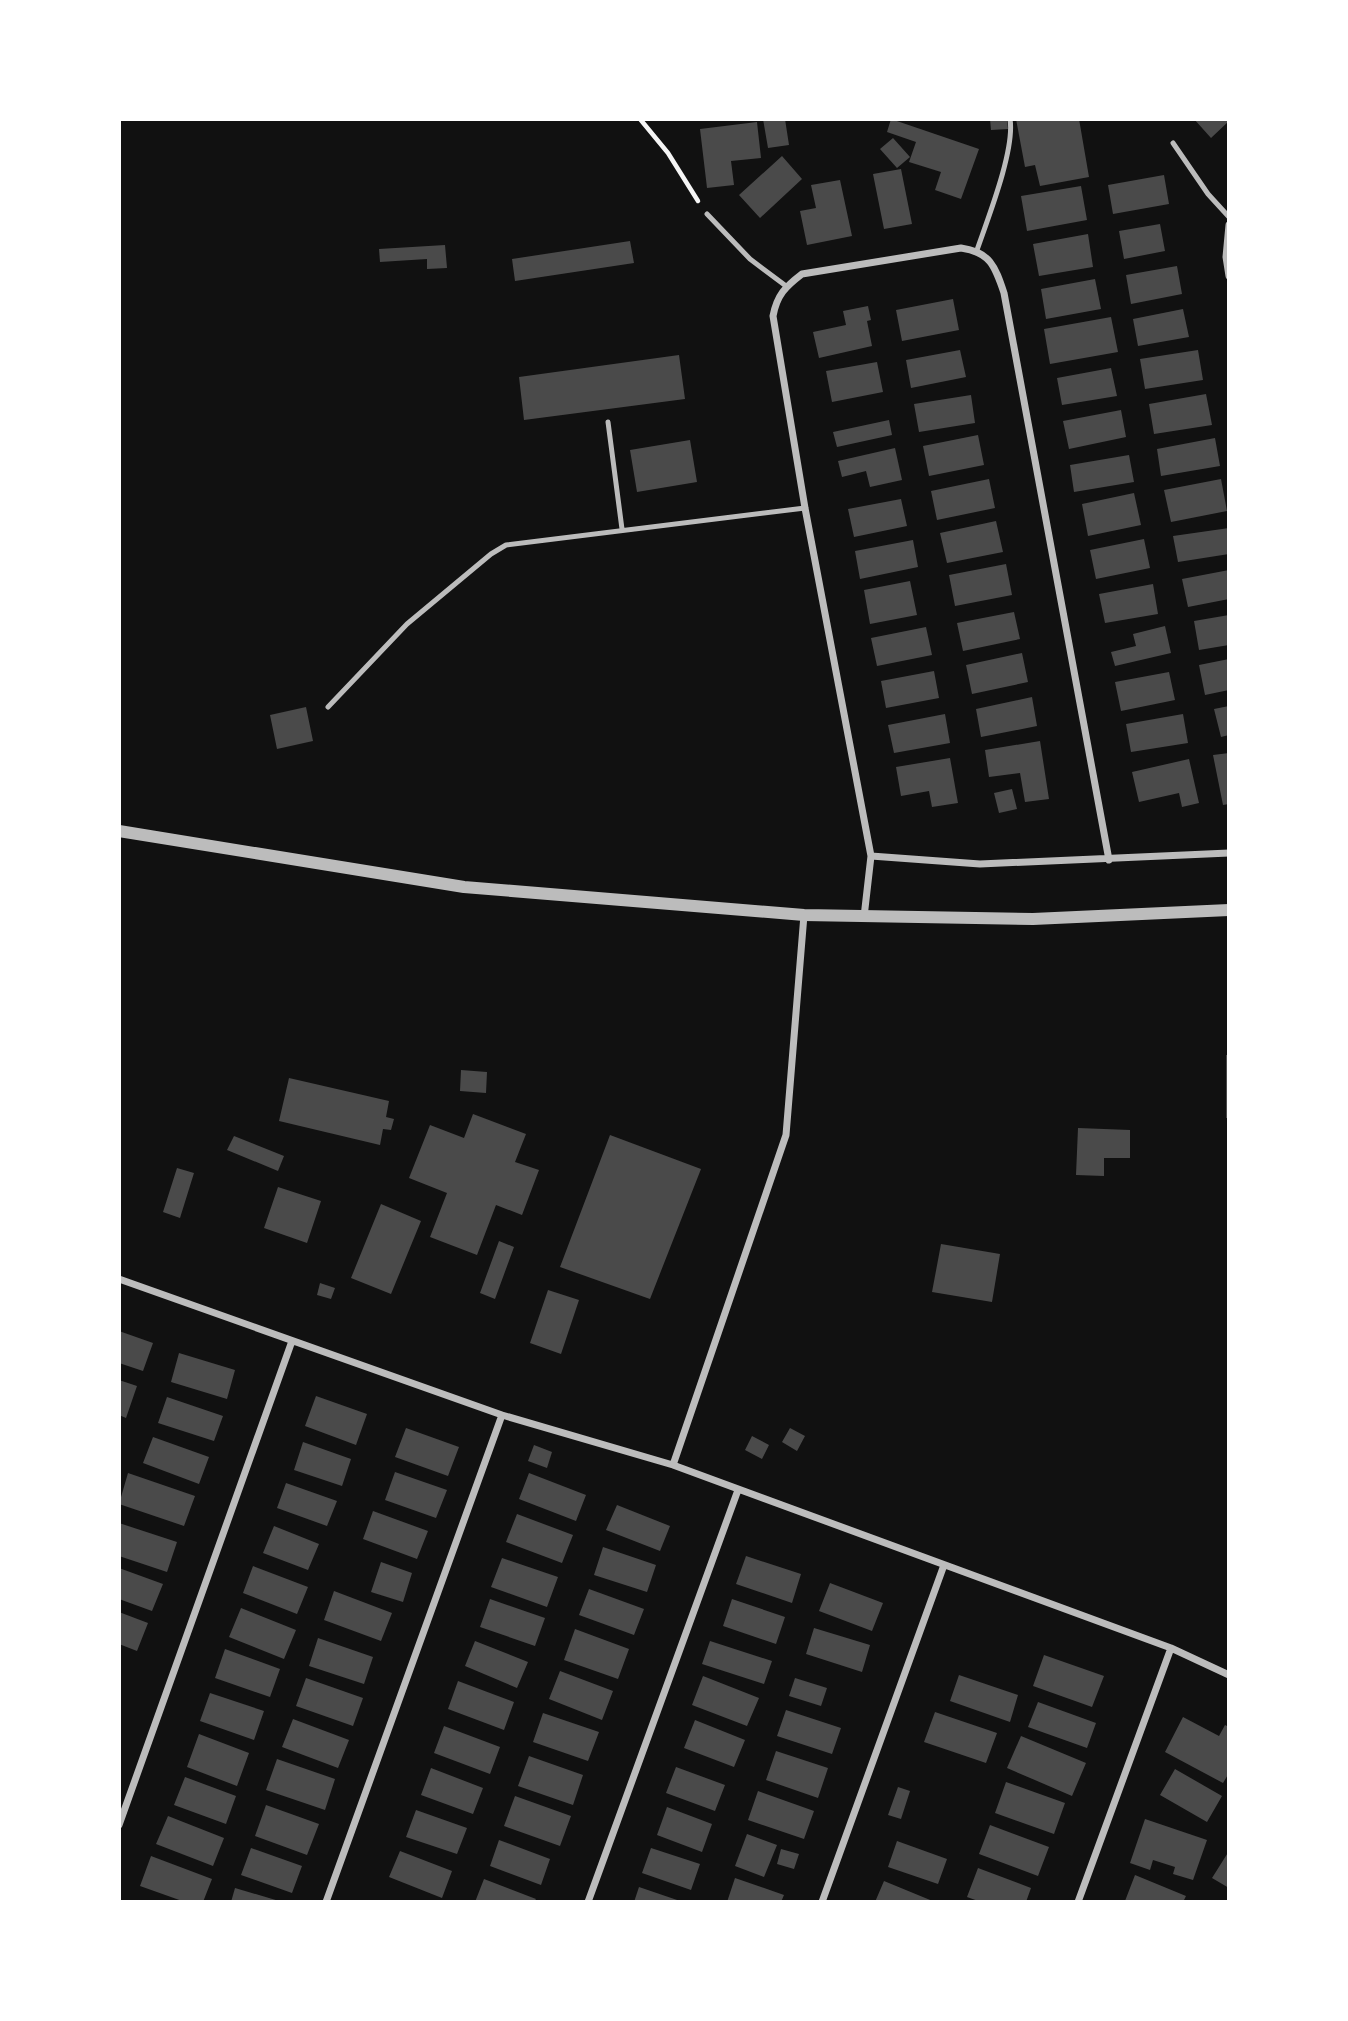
<svg xmlns="http://www.w3.org/2000/svg" width="1348" height="2021" viewBox="0 0 1348 2021" font-family="'Titillium Web',sans-serif">
	<rect width="100%" height="100%" fill="#111"/>
	<path fill="#4a4a4a" d="M 763,119 L 785,119 L 789,145 L 768,148 Z
		M 891,119 L 979,149 L 961,199 L 935,190 L 941,172 L 909,162 L 916,142 L 887,132 Z
		M 990,119 L 1007,119 L 1008,129 L 991,130 Z
		M 1016,119 L 1079,119 L 1089,177 L 1040,186 L 1035,165 L 1025,167 Z
		M 1194,119 L 1229,119 L 1229,121 L 1211,138 Z
		M 757,122 L 761,158 L 731,161 L 734,185 L 707,188 L 700,129 Z
		M 893,138 L 910,157 L 897,168 L 880,149 Z
		M 782,156 L 802,179 L 760,218 L 739,195 Z
		M 901,169 L 912,224 L 884,229 L 873,174 Z
		M 1164,175 L 1169,204 L 1113,214 L 1108,185 Z
		M 840,180 L 852,236 L 807,245 L 800,211 L 816,208 L 811,185 Z
		M 1081,186 L 1087,220 L 1027,231 L 1021,196 Z
		M 1160,224 L 1165,251 L 1124,259 L 1119,231 Z
		M 1088,234 L 1093,267 L 1039,276 L 1033,244 Z
		M 630,241 L 634,263 L 515,281 L 512,259 Z
		M 445,245 L 447,268 L 427,269 L 427,259 L 380,262 L 379,249 Z
		M 1177,266 L 1182,294 L 1131,304 L 1126,275 Z
		M 1095,279 L 1101,309 L 1046,319 L 1041,289 Z
		M 953,299 L 959,330 L 902,341 L 896,310 Z
		M 868,306 L 871,320 L 867,321 L 872,346 L 819,358 L 813,332 L 846,325 L 843,311 Z
		M 1183,309 L 1189,337 L 1138,346 L 1133,319 Z
		M 1111,317 L 1118,352 L 1050,364 L 1044,329 Z
		M 960,350 L 966,377 L 911,388 L 906,360 Z
		M 1198,350 L 1203,380 L 1145,389 L 1140,359 Z
		M 679,355 L 685,399 L 524,420 L 519,377 Z
		M 877,362 L 883,392 L 832,402 L 826,371 Z
		M 1111,368 L 1117,396 L 1062,405 L 1057,378 Z
		M 1206,394 L 1212,425 L 1154,434 L 1149,404 Z
		M 971,395 L 975,423 L 919,432 L 914,404 Z
		M 1121,410 L 1126,437 L 1069,449 L 1063,421 Z
		M 889,420 L 892,435 L 837,447 L 833,432 Z
		M 978,435 L 984,465 L 929,476 L 923,446 Z
		M 1215,438 L 1220,466 L 1161,476 L 1157,449 Z
		M 690,440 L 697,482 L 637,492 L 630,450 Z
		M 895,448 L 902,480 L 870,487 L 866,471 L 842,477 L 838,461 Z
		M 1129,455 L 1134,482 L 1074,492 L 1070,465 Z
		M 989,479 L 995,508 L 937,520 L 931,491 Z
		M 1221,479 L 1227,511 L 1171,522 L 1164,490 Z
		M 1134,493 L 1141,525 L 1088,536 L 1082,504 Z
		M 901,499 L 907,526 L 854,537 L 848,509 Z
		M 996,521 L 1003,552 L 947,563 L 940,533 Z
		M 1229,528 L 1229,554 L 1178,562 L 1173,536 Z
		M 1144,539 L 1150,568 L 1096,579 L 1090,550 Z
		M 913,540 L 918,567 L 860,579 L 855,551 Z
		M 1006,564 L 1012,595 L 955,606 L 949,575 Z
		M 1229,570 L 1229,599 L 1188,607 L 1182,579 Z
		M 910,581 L 917,615 L 870,624 L 864,590 Z
		M 1153,584 L 1158,614 L 1105,623 L 1099,594 Z
		M 1014,612 L 1020,639 L 963,651 L 957,623 Z
		M 1229,615 L 1229,645 L 1199,650 L 1194,621 Z
		M 1165,626 L 1171,653 L 1115,666 L 1111,652 L 1136,646 L 1133,634 Z
		M 926,627 L 932,655 L 877,666 L 871,638 Z
		M 1022,653 L 1028,682 L 972,694 L 966,665 Z
		M 1229,659 L 1229,690 L 1205,695 L 1199,665 Z
		M 934,671 L 939,698 L 886,708 L 881,681 Z
		M 1169,672 L 1175,700 L 1121,711 L 1115,682 Z
		M 1032,697 L 1037,726 L 981,737 L 976,709 Z
		M 1229,706 L 1229,735 L 1221,737 L 1214,709 Z
		M 306,707 L 313,741 L 277,749 L 270,715 Z
		M 945,714 L 950,743 L 894,753 L 888,725 Z
		M 1183,714 L 1188,743 L 1131,752 L 1126,724 Z
		M 1040,741 L 1049,799 L 1025,802 L 1020,773 L 989,777 L 985,750 Z
		M 1229,753 L 1229,804 L 1223,805 L 1213,755 Z
		M 950,758 L 958,803 L 932,807 L 929,791 L 901,796 L 896,767 Z
		M 1189,759 L 1199,803 L 1182,807 L 1179,793 L 1139,802 L 1132,772 Z
		M 1012,789 L 1017,809 L 999,813 L 994,793 Z
		M 1226,1055 L 1229,1055 L 1229,1118 L 1226,1118 Z
		M 461,1070 L 487,1072 L 486,1093 L 460,1091 Z
		M 289,1078 L 389,1101 L 386,1117 L 394,1119 L 391,1130 L 383,1129 L 380,1145 L 279,1121 Z
		M 473,1114 L 526,1134 L 515,1162 L 539,1170 L 522,1215 L 496,1205 L 477,1255 L 430,1237 L 447,1193 L 409,1178 L 430,1125 L 464,1138 Z
		M 1078,1128 L 1130,1130 L 1130,1158 L 1104,1158 L 1104,1176 L 1076,1175 Z
		M 610,1135 L 701,1169 L 650,1299 L 560,1267 Z
		M 234,1136 L 284,1156 L 278,1171 L 227,1150 Z
		M 177,1168 L 194,1173 L 180,1218 L 163,1212 Z
		M 278,1187 L 321,1201 L 307,1243 L 264,1228 Z
		M 381,1204 L 421,1221 L 391,1294 L 351,1278 Z
		M 499,1241 L 514,1247 L 495,1299 L 480,1293 Z
		M 941,1244 L 1000,1254 L 992,1302 L 932,1292 Z
		M 320,1283 L 335,1288 L 331,1299 L 317,1295 Z
		M 548,1290 L 579,1300 L 561,1354 L 530,1343 Z
		M 119,1331 L 153,1343 L 143,1371 L 119,1363 Z
		M 179,1353 L 235,1370 L 227,1399 L 171,1382 Z
		M 119,1380 L 137,1386 L 126,1418 L 119,1415 Z
		M 316,1396 L 367,1414 L 356,1445 L 305,1426 Z
		M 167,1397 L 223,1416 L 214,1441 L 158,1423 Z
		M 406,1428 L 459,1447 L 448,1476 L 395,1457 Z
		M 790,1428 L 805,1436 L 797,1451 L 782,1442 Z
		M 752,1436 L 769,1445 L 762,1459 L 745,1450 Z
		M 153,1437 L 209,1457 L 199,1484 L 143,1463 Z
		M 303,1442 L 351,1459 L 342,1486 L 294,1470 Z
		M 534,1445 L 552,1452 L 547,1468 L 528,1461 Z
		M 395,1472 L 447,1490 L 436,1518 L 385,1500 Z
		M 128,1473 L 195,1496 L 184,1526 L 119,1504 Z
		M 529,1473 L 586,1495 L 576,1521 L 519,1499 Z
		M 286,1483 L 337,1501 L 327,1526 L 277,1508 Z
		M 617,1505 L 670,1526 L 660,1551 L 606,1530 Z
		M 373,1511 L 428,1531 L 417,1559 L 363,1539 Z
		M 517,1514 L 573,1535 L 562,1563 L 506,1542 Z
		M 119,1523 L 177,1542 L 167,1572 L 119,1556 Z
		M 274,1526 L 319,1544 L 308,1570 L 263,1553 Z
		M 603,1547 L 656,1565 L 647,1592 L 594,1575 Z
		M 746,1556 L 801,1574 L 792,1603 L 736,1584 Z
		M 502,1558 L 558,1577 L 547,1607 L 491,1587 Z
		M 381,1562 L 412,1573 L 403,1602 L 371,1592 Z
		M 253,1566 L 308,1587 L 297,1614 L 243,1593 Z
		M 119,1568 L 163,1584 L 152,1611 L 119,1599 Z
		M 830,1583 L 883,1603 L 872,1631 L 819,1611 Z
		M 589,1589 L 644,1609 L 634,1635 L 579,1615 Z
		M 334,1591 L 392,1613 L 381,1641 L 324,1620 Z
		M 490,1599 L 545,1618 L 535,1646 L 480,1627 Z
		M 732,1599 L 785,1617 L 776,1644 L 723,1626 Z
		M 241,1608 L 296,1630 L 284,1659 L 229,1637 Z
		M 119,1612 L 148,1623 L 137,1651 L 119,1644 Z
		M 814,1628 L 870,1645 L 862,1672 L 806,1654 Z
		M 575,1629 L 629,1649 L 618,1679 L 564,1660 Z
		M 318,1638 L 373,1657 L 364,1684 L 309,1666 Z
		M 475,1641 L 528,1662 L 517,1688 L 465,1666 Z
		M 710,1641 L 772,1661 L 764,1684 L 702,1664 Z
		M 225,1649 L 280,1669 L 270,1697 L 215,1678 Z
		M 1044,1655 L 1104,1676 L 1092,1707 L 1033,1686 Z
		M 560,1671 L 613,1691 L 602,1720 L 549,1699 Z
		M 959,1675 L 1018,1695 L 1010,1722 L 950,1701 Z
		M 703,1676 L 759,1698 L 747,1726 L 692,1705 Z
		M 306,1678 L 363,1698 L 353,1726 L 296,1706 Z
		M 795,1678 L 827,1688 L 821,1706 L 789,1696 Z
		M 458,1681 L 514,1702 L 504,1730 L 448,1709 Z
		M 210,1693 L 264,1711 L 254,1740 L 200,1721 Z
		M 1038,1702 L 1096,1723 L 1087,1748 L 1028,1727 Z
		M 786,1710 L 841,1728 L 832,1754 L 777,1736 Z
		M 935,1712 L 997,1733 L 986,1763 L 924,1742 Z
		M 543,1713 L 599,1732 L 588,1761 L 533,1742 Z
		M 1183,1717 L 1219,1736 L 1225,1725 L 1229,1727 L 1229,1773 L 1223,1783 L 1165,1752 Z
		M 293,1719 L 349,1740 L 338,1768 L 282,1747 Z
		M 695,1720 L 745,1740 L 734,1767 L 684,1748 Z
		M 444,1726 L 500,1747 L 490,1774 L 434,1753 Z
		M 199,1734 L 249,1753 L 237,1786 L 187,1767 Z
		M 1021,1736 L 1086,1763 L 1072,1796 L 1007,1768 Z
		M 776,1751 L 828,1768 L 818,1798 L 766,1780 Z
		M 529,1756 L 583,1775 L 573,1805 L 518,1786 Z
		M 277,1759 L 335,1779 L 325,1810 L 266,1790 Z
		M 676,1767 L 725,1785 L 715,1811 L 666,1793 Z
		M 431,1768 L 483,1788 L 473,1814 L 421,1795 Z
		M 1175,1769 L 1222,1796 L 1207,1822 L 1160,1795 Z
		M 185,1777 L 236,1796 L 226,1824 L 174,1805 Z
		M 1006,1782 L 1065,1803 L 1054,1834 L 995,1813 Z
		M 898,1787 L 910,1791 L 901,1819 L 888,1815 Z
		M 758,1791 L 814,1811 L 804,1839 L 748,1820 Z
		M 515,1796 L 571,1816 L 560,1846 L 504,1826 Z
		M 266,1805 L 319,1824 L 307,1855 L 255,1836 Z
		M 667,1807 L 712,1824 L 702,1852 L 657,1835 Z
		M 416,1810 L 467,1828 L 457,1854 L 406,1837 Z
		M 168,1816 L 224,1838 L 213,1866 L 156,1844 Z
		M 1145,1819 L 1207,1840 L 1193,1880 L 1173,1874 L 1175,1867 L 1153,1860 L 1150,1870 L 1130,1863 Z
		M 990,1825 L 1049,1847 L 1038,1876 L 979,1854 Z
		M 747,1834 L 777,1845 L 764,1877 L 735,1866 Z
		M 499,1840 L 550,1859 L 541,1885 L 490,1866 Z
		M 897,1841 L 947,1859 L 938,1884 L 888,1867 Z
		M 251,1848 L 302,1866 L 292,1893 L 241,1875 Z
		M 651,1848 L 700,1864 L 691,1890 L 642,1873 Z
		M 781,1849 L 799,1854 L 794,1869 L 777,1864 Z
		M 400,1851 L 452,1871 L 442,1898 L 389,1877 Z
		M 1229,1851 L 1229,1888 L 1212,1878 Z
		M 151,1856 L 212,1879 L 203,1902 L 185,1902 L 140,1886 Z
		M 978,1868 L 1031,1888 L 1026,1902 L 981,1902 L 967,1897 Z
		M 1135,1875 L 1186,1896 L 1183,1902 L 1125,1901 Z
		M 735,1878 L 784,1895 L 781,1902 L 727,1902 Z
		M 484,1879 L 536,1899 L 534,1902 L 475,1902 Z
		M 884,1881 L 935,1902 L 875,1902 Z
		M 639,1887 L 683,1902 L 634,1902 Z
		M 235,1888 L 279,1901 L 279,1902 L 231,1902 Z"/>
	<g fill="none" stroke-linecap="round" stroke-linejoin="round">
		<path stroke="#f5f5f5" stroke-width="4.5" d="M 640,119 L 668,153 L 698,201"/>
		<path stroke="#bcbcbc" stroke-width="5" d="M 1173,143 L 1208,194 L 1229,217
			M 707,214 L 750,259 L 786,286
			M 977,250 C 988,218 1015,150 1010,119
			M 608,422 L 622,529
			M 328,707 L 407,624 L 491,554 L 506,545 L 805,508"/>
		<path stroke="#bcbcbc" stroke-width="7" d="M 1229,225 L 1226,257 L 1229,276
			M 871,856 L 805,508 L 773,316 C 777,295 785,287 802,274 L 961,248 C 990,252 995,266 1004,293 L 1109,860
			M 864,917 L 871,856 L 980,864 L 1229,853
			M 119,1279 L 502,1415 L 673,1465 L 1171,1648 L 1229,1675
			M 673,1465 L 786,1135 L 804,915
			M 119,1825 L 292,1341
			M 326,1902 L 502,1415
			M 588,1902 L 738,1490
			M 822,1902 L 944,1565
			M 1078,1902 L 1171,1648"/>
		<path stroke="#bcbcbc" stroke-width="12" d="M 119,831 L 464,887 L 804,915 L 1033,919 L 1229,910"/>
	</g>
	<rect width="1348" height="2021" fill="none" stroke="#ffffff" stroke-width="242"/>
</svg>
